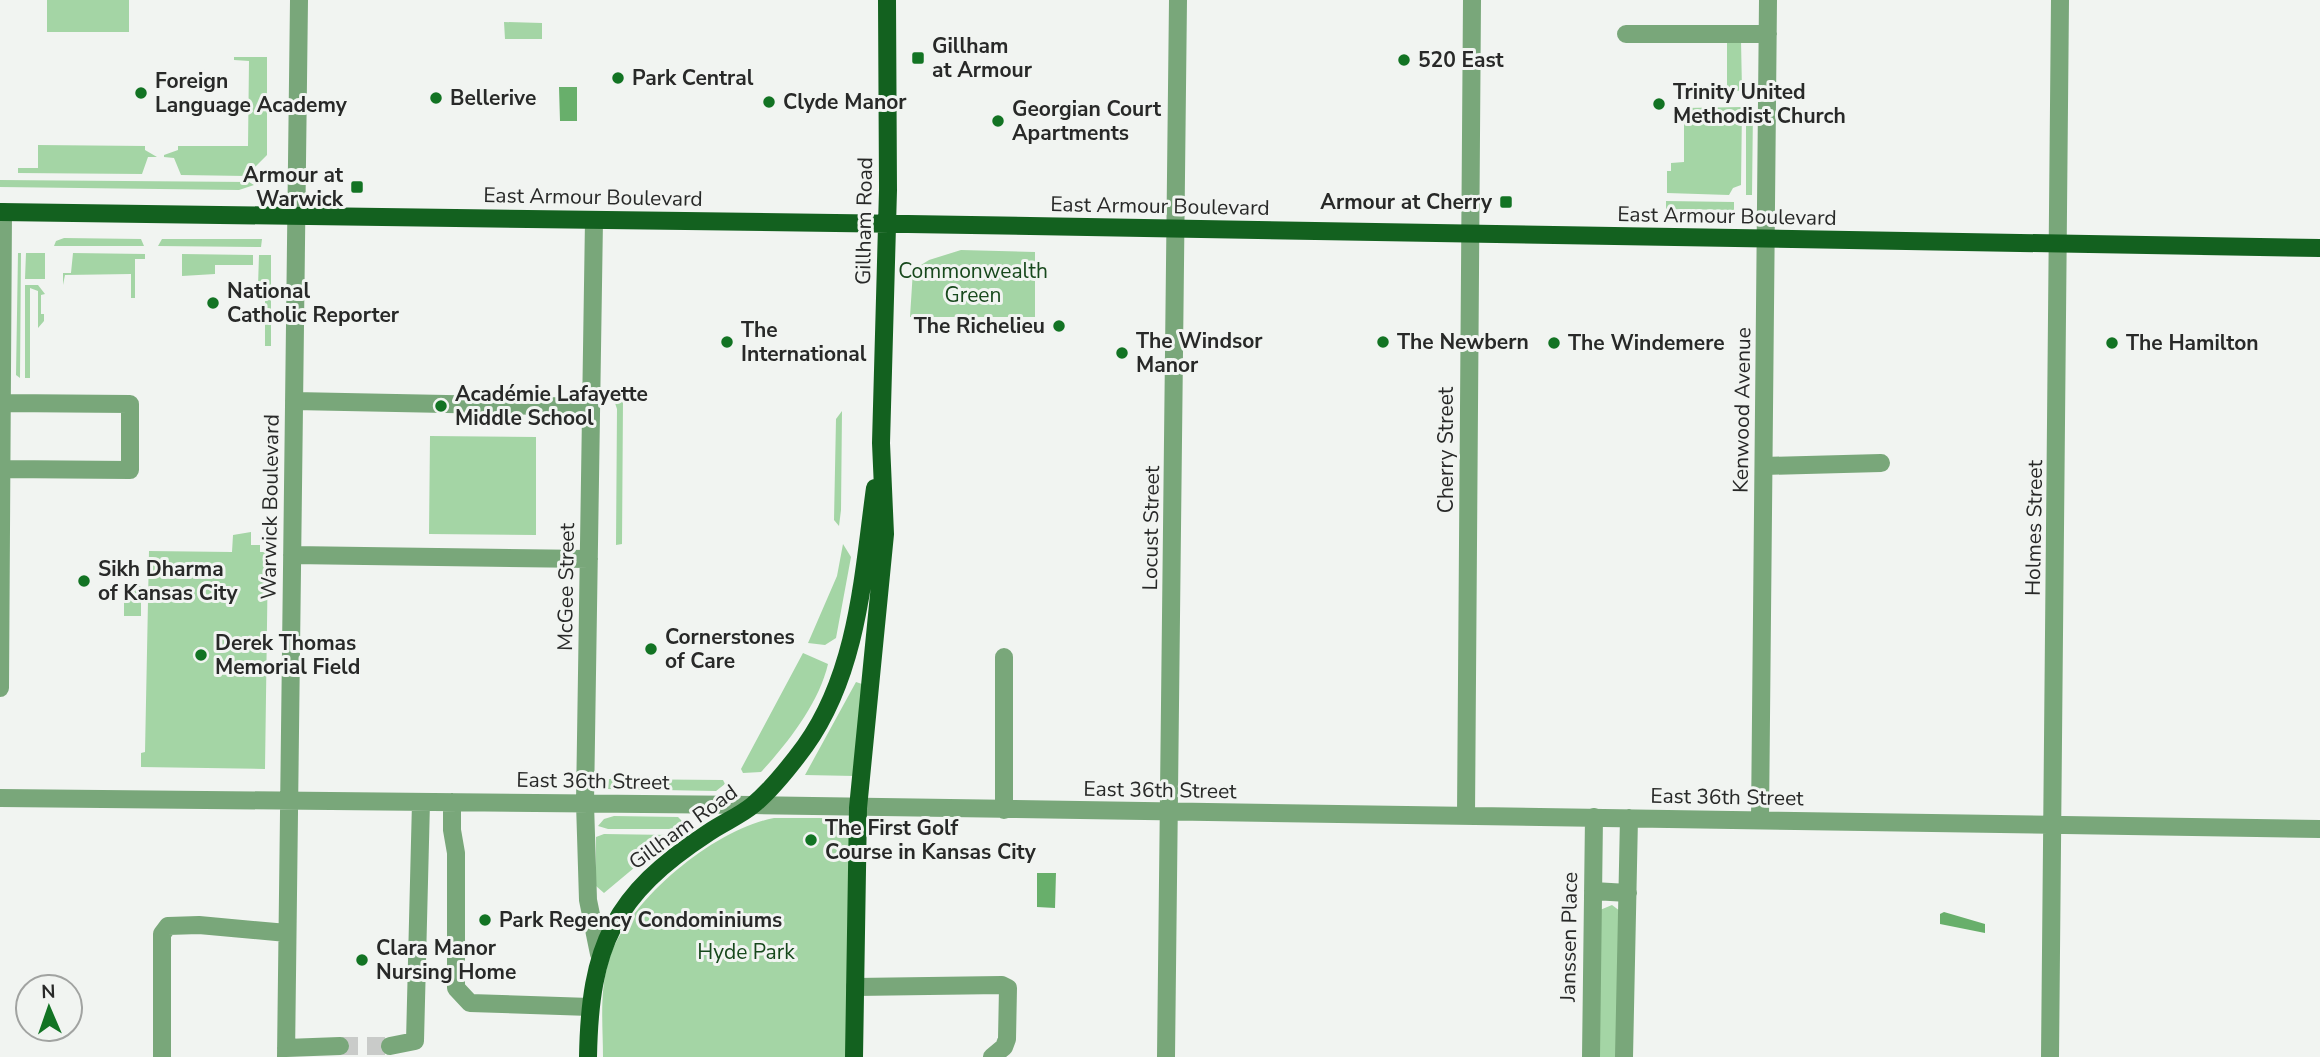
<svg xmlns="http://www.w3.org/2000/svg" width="2320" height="1057" viewBox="0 0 2320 1057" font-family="'Nunito Sans',sans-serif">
	<rect width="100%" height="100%" fill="#f1f4f1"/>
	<path fill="#a4d5a5" d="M 47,0 L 129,0 L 129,32 L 47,32 Z
		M 504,22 L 542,23 L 542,39 L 505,39 Z
		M 1741,40 L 1742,91 L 1727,90 L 1727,42 Z
		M 234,57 L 267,57 L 267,155 L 246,176 L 181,175 L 174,158 L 164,157 L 164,155 L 178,150 L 178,146 L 248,146 L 249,61 L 234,60 Z
		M 1742,107 L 1741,185 L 1733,188 L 1729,195 L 1667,193 L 1667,171 L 1671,171 L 1671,163 L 1684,162 L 1684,108 Z
		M 1746,108 L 1753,108 L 1752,195 L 1746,195 Z
		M 38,145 L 145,146 L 145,150 L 157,157 L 148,157 L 142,174 L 18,173 L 18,168 L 38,168 Z
		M 0,180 L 249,182 L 254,185 L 239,190 L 0,187 Z
		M 1666,201 L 1734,202 L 1734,210 L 1666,209 Z
		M 64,238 L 141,239 L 144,246 L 54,246 L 56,241 Z
		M 162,239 L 262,239 L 261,247 L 158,246 Z
		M 961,250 L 1035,252 L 1035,317 L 910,317 L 913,270 L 929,260 Z
		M 18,253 L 21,253 L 20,378 L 16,375 Z
		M 26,253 L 45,253 L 45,279 L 25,279 Z
		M 73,253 L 145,254 L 145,259 L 135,259 L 135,298 L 131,298 L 131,274 L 65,275 L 63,285 L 63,273 L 71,273 Z
		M 182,254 L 253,255 L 253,265 L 215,265 L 215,274 L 182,276 Z
		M 259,255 L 271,255 L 271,346 L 265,346 L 265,298 L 258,286 Z
		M 25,285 L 38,285 L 45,294 L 41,295 L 41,314 L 44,314 L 44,321 L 38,328 L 38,291 L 30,288 L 30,378 L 25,378 Z
		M 614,400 L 623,400 L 622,544 L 616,545 L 617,409 Z
		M 842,411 L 841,510 L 839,526 L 834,520 L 836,419 Z
		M 430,436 L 536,437 L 536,535 L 429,534 Z
		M 251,532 L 251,545 L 260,545 L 260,552 L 268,552 L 265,769 L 141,767 L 141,753 L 145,752 L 149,551 L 232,552 L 233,535 Z
		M 843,544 L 851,557 L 836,638 L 825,645 L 808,643 L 837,576 Z
		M 124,586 L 141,586 L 141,616 L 124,616 Z
		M 803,653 L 828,664 C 819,703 788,743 761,772 L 743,773 L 741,769 Z
		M 856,682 L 862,684 L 855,776 L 805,775 Z
		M 609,779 L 723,780 L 725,784 L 716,791 L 608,789 Z
		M 614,816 L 678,817 L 684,823 L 674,829 L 608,829 L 598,826 L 604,819 Z
		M 774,818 L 832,818 L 849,829 L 849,1057 L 603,1057 C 603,1026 599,991 609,960 C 627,901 714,829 774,818 Z
		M 604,834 L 670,835 L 671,837 L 604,893 L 596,886 L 596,837 Z
		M 1612,905 L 1620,911 L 1619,1057 L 1596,1057 L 1600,910 Z"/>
	<path fill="#68af6b" d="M 559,87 L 577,87 L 577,121 L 560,121 Z
		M 1037,873 L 1056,873 L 1055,908 L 1037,907 Z
		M 1944,912 L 1985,924 L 1985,933 L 1940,924 L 1940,914 Z"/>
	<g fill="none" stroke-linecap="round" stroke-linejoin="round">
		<path stroke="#c9cbc9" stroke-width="18" stroke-dasharray="18 9" stroke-linecap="butt" d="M 340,1046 L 390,1046"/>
		<path stroke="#79a77a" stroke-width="18" d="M 1626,34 L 1768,34
			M 594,220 L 585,803 L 588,900 L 599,954
			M 294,401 L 591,407
			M 1764,466 L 1881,463
			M 2,469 L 130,470 L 130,404 L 3,403
			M 292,555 L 589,559
			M 0,688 L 3,212
			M 0,798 L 753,805 L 2320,829
			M 452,802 L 452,830 L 456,853 L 456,988 L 470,1003 L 590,1007
			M 1004,810 L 1004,657
			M 1466,816 L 1472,0
			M 1760,820 L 1768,0
			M 1593,891 L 1628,893
			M 855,987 L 1002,985 L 1008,988 L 1007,1039 L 1004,1047 L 992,1057
			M 390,1046 L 415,1041 L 421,802
			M 286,1048 L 340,1046
			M 162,1057 L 162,934 L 168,926 L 199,925 L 287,933
			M 286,1057 L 299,0
			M 1166,1057 L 1178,0
			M 1591,1057 L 1594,817
			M 1624,1057 L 1629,818
			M 2050,1057 L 2060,0"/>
		<path stroke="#13611f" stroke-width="18" d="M 0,212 L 908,224 L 2320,248
			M 588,1057 C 590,946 613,895 708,833 C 722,823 740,816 753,805 C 771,790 791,765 805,746 C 858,672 863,575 875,488
			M 854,1057 L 858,808 L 885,534 L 881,443 L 888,190 L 887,0"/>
	</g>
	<g fill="#127323" stroke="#f1f4f1" stroke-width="2.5">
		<rect x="911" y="51" width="14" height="14" rx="3.5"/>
		<circle cx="1404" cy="60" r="7"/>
		<circle cx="618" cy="78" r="7"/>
		<circle cx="141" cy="93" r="7"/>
		<circle cx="436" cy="98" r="7"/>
		<circle cx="769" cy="102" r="7"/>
		<circle cx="1659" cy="104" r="7"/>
		<circle cx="998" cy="121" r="7"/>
		<rect x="350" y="180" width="14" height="14" rx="3.5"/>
		<rect x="1499" y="195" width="14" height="14" rx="3.5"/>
		<circle cx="213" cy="303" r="7"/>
		<circle cx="1059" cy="326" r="7"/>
		<circle cx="727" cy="342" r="7"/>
		<circle cx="1383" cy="342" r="7"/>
		<circle cx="1554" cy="343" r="7"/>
		<circle cx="2112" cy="343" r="7"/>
		<circle cx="1122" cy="353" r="7"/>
		<circle cx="441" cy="406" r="7"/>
		<circle cx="84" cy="581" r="7"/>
		<circle cx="651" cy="649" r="7"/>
		<circle cx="201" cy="655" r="7"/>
		<circle cx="811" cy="840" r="7"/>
		<circle cx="485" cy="920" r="7"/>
		<circle cx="362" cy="960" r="7"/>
	</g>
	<g text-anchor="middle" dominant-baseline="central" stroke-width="6" stroke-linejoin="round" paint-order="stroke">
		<g font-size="21" font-weight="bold" fill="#282928" stroke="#f1f4f1" text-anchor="start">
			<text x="932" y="46">Gillham<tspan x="932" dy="24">at Armour</tspan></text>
			<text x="1418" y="60">520 East</text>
			<text x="632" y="78">Park Central</text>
			<text x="155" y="81">Foreign<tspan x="155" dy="24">Language Academy</tspan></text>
			<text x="1673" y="92">Trinity United<tspan x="1673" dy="24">Methodist Church</tspan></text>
			<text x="450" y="98">Bellerive</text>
			<text x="783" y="102">Clyde Manor</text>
			<text x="1012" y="109">Georgian Court<tspan x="1012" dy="24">Apartments</tspan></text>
			<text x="343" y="175" text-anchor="end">Armour at<tspan x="343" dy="24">Warwick</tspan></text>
			<text x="1492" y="202" text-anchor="end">Armour at Cherry</text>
			<text x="227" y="291">National<tspan x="227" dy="24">Catholic Reporter</tspan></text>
			<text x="1045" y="326" text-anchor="end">The Richelieu</text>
			<text x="741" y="330">The<tspan x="741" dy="24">International</tspan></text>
			<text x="1136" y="341">The Windsor<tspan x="1136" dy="24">Manor</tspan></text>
			<text x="1397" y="342">The Newbern</text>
			<text x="1568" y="343">The Windemere</text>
			<text x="2126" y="343">The Hamilton</text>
			<text x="455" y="394">Académie Lafayette<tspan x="455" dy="24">Middle School</tspan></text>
			<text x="98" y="569">Sikh Dharma<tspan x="98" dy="24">of Kansas City</tspan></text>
			<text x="665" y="637">Cornerstones<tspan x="665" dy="24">of Care</tspan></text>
			<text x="215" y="643">Derek Thomas<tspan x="215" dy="24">Memorial Field</tspan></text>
			<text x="825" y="828">The First Golf<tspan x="825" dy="24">Course in Kansas City</tspan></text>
			<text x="499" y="920">Park Regency Condominiums</text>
			<text x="376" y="948">Clara Manor<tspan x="376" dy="24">Nursing Home</tspan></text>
		</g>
		<g font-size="21" fill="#282928" stroke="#f1f4f1">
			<text transform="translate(593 197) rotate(1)">East Armour Boulevard</text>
			<text transform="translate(1160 206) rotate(1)">East Armour Boulevard</text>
			<text transform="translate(1727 216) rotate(1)">East Armour Boulevard</text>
			<text transform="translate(864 221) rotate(-89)">Gillham Road</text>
			<text transform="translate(1742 410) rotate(-89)">Kenwood Avenue</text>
			<text transform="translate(1446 450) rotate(-90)">Cherry Street</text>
			<text transform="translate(270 507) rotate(-89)">Warwick Boulevard</text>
			<text transform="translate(1151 528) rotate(-89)">Locust Street</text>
			<text transform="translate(2034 528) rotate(-89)">Holmes Street</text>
			<text transform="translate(566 587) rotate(-89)">McGee Street</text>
			<text transform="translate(593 781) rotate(1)">East 36th Street</text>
			<text transform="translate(1160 790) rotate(1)">East 36th Street</text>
			<text transform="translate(1727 797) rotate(1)">East 36th Street</text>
			<text transform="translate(683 827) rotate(-36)">Gillham Road</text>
			<text transform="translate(1569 937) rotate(-89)">Janssen Place</text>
		</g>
		<g font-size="21" fill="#17481c" stroke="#f1f4f1">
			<text x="973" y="271">Commonwealth<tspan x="973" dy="24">Green</tspan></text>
			<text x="746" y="952">Hyde Park</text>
		</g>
	</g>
	<g transform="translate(49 1008) rotate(358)"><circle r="33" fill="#f1f4f1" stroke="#a1a3a1" stroke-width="2"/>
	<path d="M0-5L12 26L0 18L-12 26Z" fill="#127323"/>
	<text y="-10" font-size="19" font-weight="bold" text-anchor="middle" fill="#282928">N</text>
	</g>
</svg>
